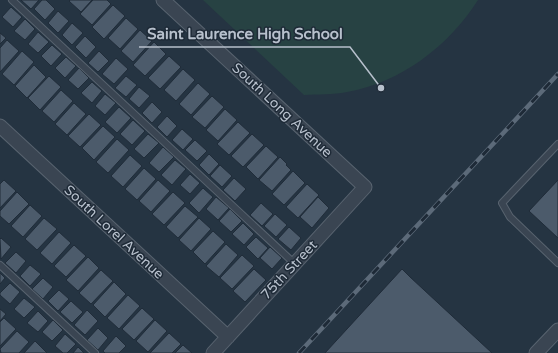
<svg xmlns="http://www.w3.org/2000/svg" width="558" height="353" viewBox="0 0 558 353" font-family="'Varela Round',sans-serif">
	<rect width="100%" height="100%" fill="#253442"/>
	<path fill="#274243" d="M 203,0 L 478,0 C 449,46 400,83 347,92 C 333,95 318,94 304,95 Z"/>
	<path fill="#4c5b6b" stroke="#202c39" d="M 21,0 L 39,0 L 31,9 Z
		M 42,0 L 46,0 L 55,9 L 45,20 L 34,9 Z
		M 70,0 L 92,0 L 81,12 L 69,1 Z
		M 93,0 L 107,0 L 111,4 L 92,25 L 80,14 Z
		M 113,5 L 125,16 L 104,39 L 92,27 Z
		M 11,7 L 22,17 L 13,27 L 2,17 Z
		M 58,11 L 69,21 L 58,33 L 48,23 Z
		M 126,18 L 138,29 L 120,49 L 108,38 Z
		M 25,19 L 35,29 L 25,40 L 14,31 Z
		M 72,23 L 83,33 L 72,45 L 62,35 Z
		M 140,30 L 152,41 L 133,62 L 121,51 Z
		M 38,32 L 49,42 L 38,53 L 28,44 Z
		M 0,33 L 6,38 L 0,44 Z
		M 85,36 L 96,47 L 86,58 L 75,47 Z
		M 7,40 L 19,51 L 0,72 L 0,48 Z
		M 154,42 L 166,54 L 145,76 L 133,65 Z
		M 52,45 L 62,54 L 51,66 L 41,56 Z
		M 22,51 L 34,62 L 14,85 L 2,74 Z
		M 99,51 L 109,61 L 98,72 L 88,63 Z
		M 169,56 L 181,67 L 160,89 L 148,78 Z
		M 66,57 L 76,66 L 65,78 L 55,68 Z
		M 116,58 L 128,69 L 114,84 L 102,74 Z
		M 34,65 L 46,77 L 27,98 L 15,86 Z
		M 79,68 L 89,78 L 78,89 L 68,80 Z
		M 183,69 L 195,80 L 176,101 L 164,90 Z
		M 49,76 L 61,87 L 40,110 L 28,98 Z
		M 126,76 L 137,85 L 126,97 L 115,88 Z
		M 92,82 L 102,91 L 92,103 L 81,93 Z
		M 198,83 L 210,94 L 191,115 L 179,104 Z
		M 139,87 L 150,96 L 139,108 L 129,99 Z
		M 61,90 L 73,101 L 54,122 L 42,111 Z
		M 105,94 L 116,103 L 105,115 L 95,106 Z
		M 212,96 L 224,107 L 205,128 L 192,117 Z
		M 152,102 L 162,112 L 152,123 L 142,113 Z
		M 74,103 L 86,114 L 67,135 L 55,124 Z
		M 119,107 L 131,118 L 117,133 L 105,122 Z
		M 225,109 L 237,120 L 218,141 L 206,130 Z
		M 89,114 L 101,125 L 80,147 L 68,136 Z
		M 167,116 L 177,126 L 167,137 L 157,127 Z
		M 133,120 L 145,131 L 132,145 L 120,134 Z
		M 238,122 L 250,133 L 229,155 L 217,144 Z
		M 103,126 L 115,137 L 94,160 L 82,148 Z
		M 182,129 L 193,139 L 183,150 L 172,140 Z
		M 148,134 L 159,143 L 144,158 L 134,149 Z
		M 252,134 L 264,145 L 243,167 L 231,156 Z
		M 117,139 L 129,150 L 108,173 L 96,162 Z
		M 195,140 L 207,151 L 197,161 L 185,150 Z
		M 266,146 L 278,157 L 258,179 L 246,167 Z
		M 163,147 L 174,157 L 159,172 L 149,163 Z
		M 209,154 L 219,164 L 209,175 L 199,165 Z
		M 130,155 L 142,166 L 123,187 L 111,176 Z
		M 280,157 L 287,164 L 286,165 L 291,170 L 272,191 L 259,180 Z
		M 175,160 L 186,169 L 172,185 L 161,175 Z
		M 220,165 L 232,176 L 222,187 L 210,176 Z
		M 144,168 L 156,179 L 137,200 L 125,189 Z
		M 293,171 L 305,183 L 284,205 L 272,194 Z
		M 190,174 L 200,183 L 190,194 L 180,185 Z
		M 234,178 L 246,189 L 235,201 L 223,190 Z
		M 4,180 L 16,191 L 0,208 L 0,184 Z
		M 158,180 L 170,191 L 151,212 L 139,201 Z
		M 558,180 L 558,238 L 529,211 Z
		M 307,184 L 319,195 L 298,218 L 286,207 Z
		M 203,188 L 213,197 L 199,213 L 189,203 Z
		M 17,192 L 29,204 L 9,224 L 0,216 L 0,211 Z
		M 173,192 L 185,203 L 164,225 L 152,214 Z
		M 216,197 L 229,208 L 218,220 L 206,209 Z
		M 318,197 L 329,208 L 312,228 L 300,217 Z
		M 261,203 L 273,214 L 262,226 L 250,215 Z
		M 30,205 L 42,216 L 23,237 L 11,226 Z
		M 185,206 L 198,217 L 178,238 L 166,227 Z
		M 230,209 L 242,221 L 231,232 L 219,221 Z
		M 275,214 L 287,225 L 276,237 L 264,226 Z
		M 44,218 L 57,229 L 37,250 L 25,239 Z
		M 199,218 L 211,229 L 191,251 L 179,240 Z
		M 243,223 L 254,234 L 244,245 L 232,234 Z
		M 289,227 L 301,238 L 291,250 L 278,239 Z
		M 213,231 L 225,242 L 205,264 L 193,252 Z
		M 59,232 L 71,243 L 52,264 L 40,253 Z
		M 256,237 L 268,248 L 258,259 L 246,247 Z
		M 1,238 L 11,247 L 1,259 L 0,239 Z
		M 226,244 L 238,255 L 219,277 L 206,266 Z
		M 74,245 L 86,256 L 66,277 L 54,266 Z
		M 270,247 L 282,258 L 272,269 L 260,258 Z
		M 16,252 L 26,261 L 16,273 L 5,263 Z
		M 242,255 L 254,266 L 232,289 L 220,278 Z
		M 88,257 L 99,268 L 78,291 L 66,280 Z
		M 30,265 L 41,274 L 30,286 L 20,276 Z
		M 254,269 L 266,280 L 245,302 L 233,291 Z
		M 402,269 L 410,277 L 492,353 L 325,353 Z
		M 101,270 L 113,281 L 91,304 L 79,293 Z
		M 0,273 L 5,278 L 0,284 Z
		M 43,278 L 53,287 L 43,299 L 32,289 Z
		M 114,282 L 126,294 L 105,317 L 93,305 Z
		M 10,283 L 20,292 L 10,304 L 0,295 L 0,293 Z
		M 59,290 L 69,299 L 58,311 L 48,301 Z
		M 128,295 L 140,306 L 119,329 L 107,318 Z
		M 24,298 L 35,307 L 24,318 L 14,309 Z
		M 71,301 L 83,312 L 72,323 L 60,312 Z
		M 142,308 L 154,319 L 134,340 L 122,329 Z
		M 0,309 L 6,314 L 0,321 Z
		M 87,310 L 98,321 L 85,335 L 74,325 Z
		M 38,311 L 48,321 L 38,332 L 27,323 Z
		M 4,318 L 16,329 L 0,346 L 0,322 Z
		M 53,320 L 63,330 L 52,341 L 42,332 Z
		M 155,320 L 167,331 L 148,352 L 136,341 Z
		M 98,328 L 108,338 L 98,350 L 87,340 Z
		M 17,331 L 29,342 L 19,353 L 1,353 L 0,349 Z
		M 169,333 L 181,344 L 172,353 L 150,353 Z
		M 65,334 L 76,344 L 67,353 L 63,353 L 55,346 Z
		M 116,336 L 126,346 L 119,353 L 105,353 L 103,351 Z
		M 35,341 L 47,353 L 24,353 Z
		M 183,345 L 192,353 L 175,353 Z
		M 78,347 L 84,353 L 73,353 Z"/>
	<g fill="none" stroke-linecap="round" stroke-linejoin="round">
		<defs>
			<path id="lane" d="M 12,0 L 295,264
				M 558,144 L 502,203 L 510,217 L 558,263
				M 0,265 L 95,353"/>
			<path id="street" d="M 163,0 L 365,187 L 213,353
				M 0,126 L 228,337
				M 536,353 L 558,330"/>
		</defs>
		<use href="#lane" stroke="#58636f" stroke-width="8"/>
		<use href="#street" stroke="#58636f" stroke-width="15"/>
		<use href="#lane" stroke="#3a4552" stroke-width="6"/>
		<use href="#street" stroke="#3a4552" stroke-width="13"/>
		<defs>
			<path id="rail" d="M 299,353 L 558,74"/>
		</defs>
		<use href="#rail" stroke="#5c6a79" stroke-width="4.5"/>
		<use href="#rail" stroke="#1e2a37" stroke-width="3" stroke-dasharray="9" stroke-linecap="butt"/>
	</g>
	<g text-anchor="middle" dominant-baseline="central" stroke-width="3" stroke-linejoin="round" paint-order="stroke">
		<g font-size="14" fill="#b7c0cc" stroke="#1e2a37">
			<text transform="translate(282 110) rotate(43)">South Long Avenue</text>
			<text transform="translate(114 232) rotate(43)">South Lorel Avenue</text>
			<text transform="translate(289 270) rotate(-47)">75th Street</text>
		</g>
	</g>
	<path fill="none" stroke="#b7c0cc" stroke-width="1.5" d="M381 88L350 47H139"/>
	<circle fill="#b7c0cc" stroke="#1e2a37" stroke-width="1.5" cx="381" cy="88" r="4"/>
	<g font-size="15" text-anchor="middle" font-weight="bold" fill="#b7c0cc" stroke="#1e2a37" stroke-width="3" stroke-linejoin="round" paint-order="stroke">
		<text x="245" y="39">Saint Laurence High School</text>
	</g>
</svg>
